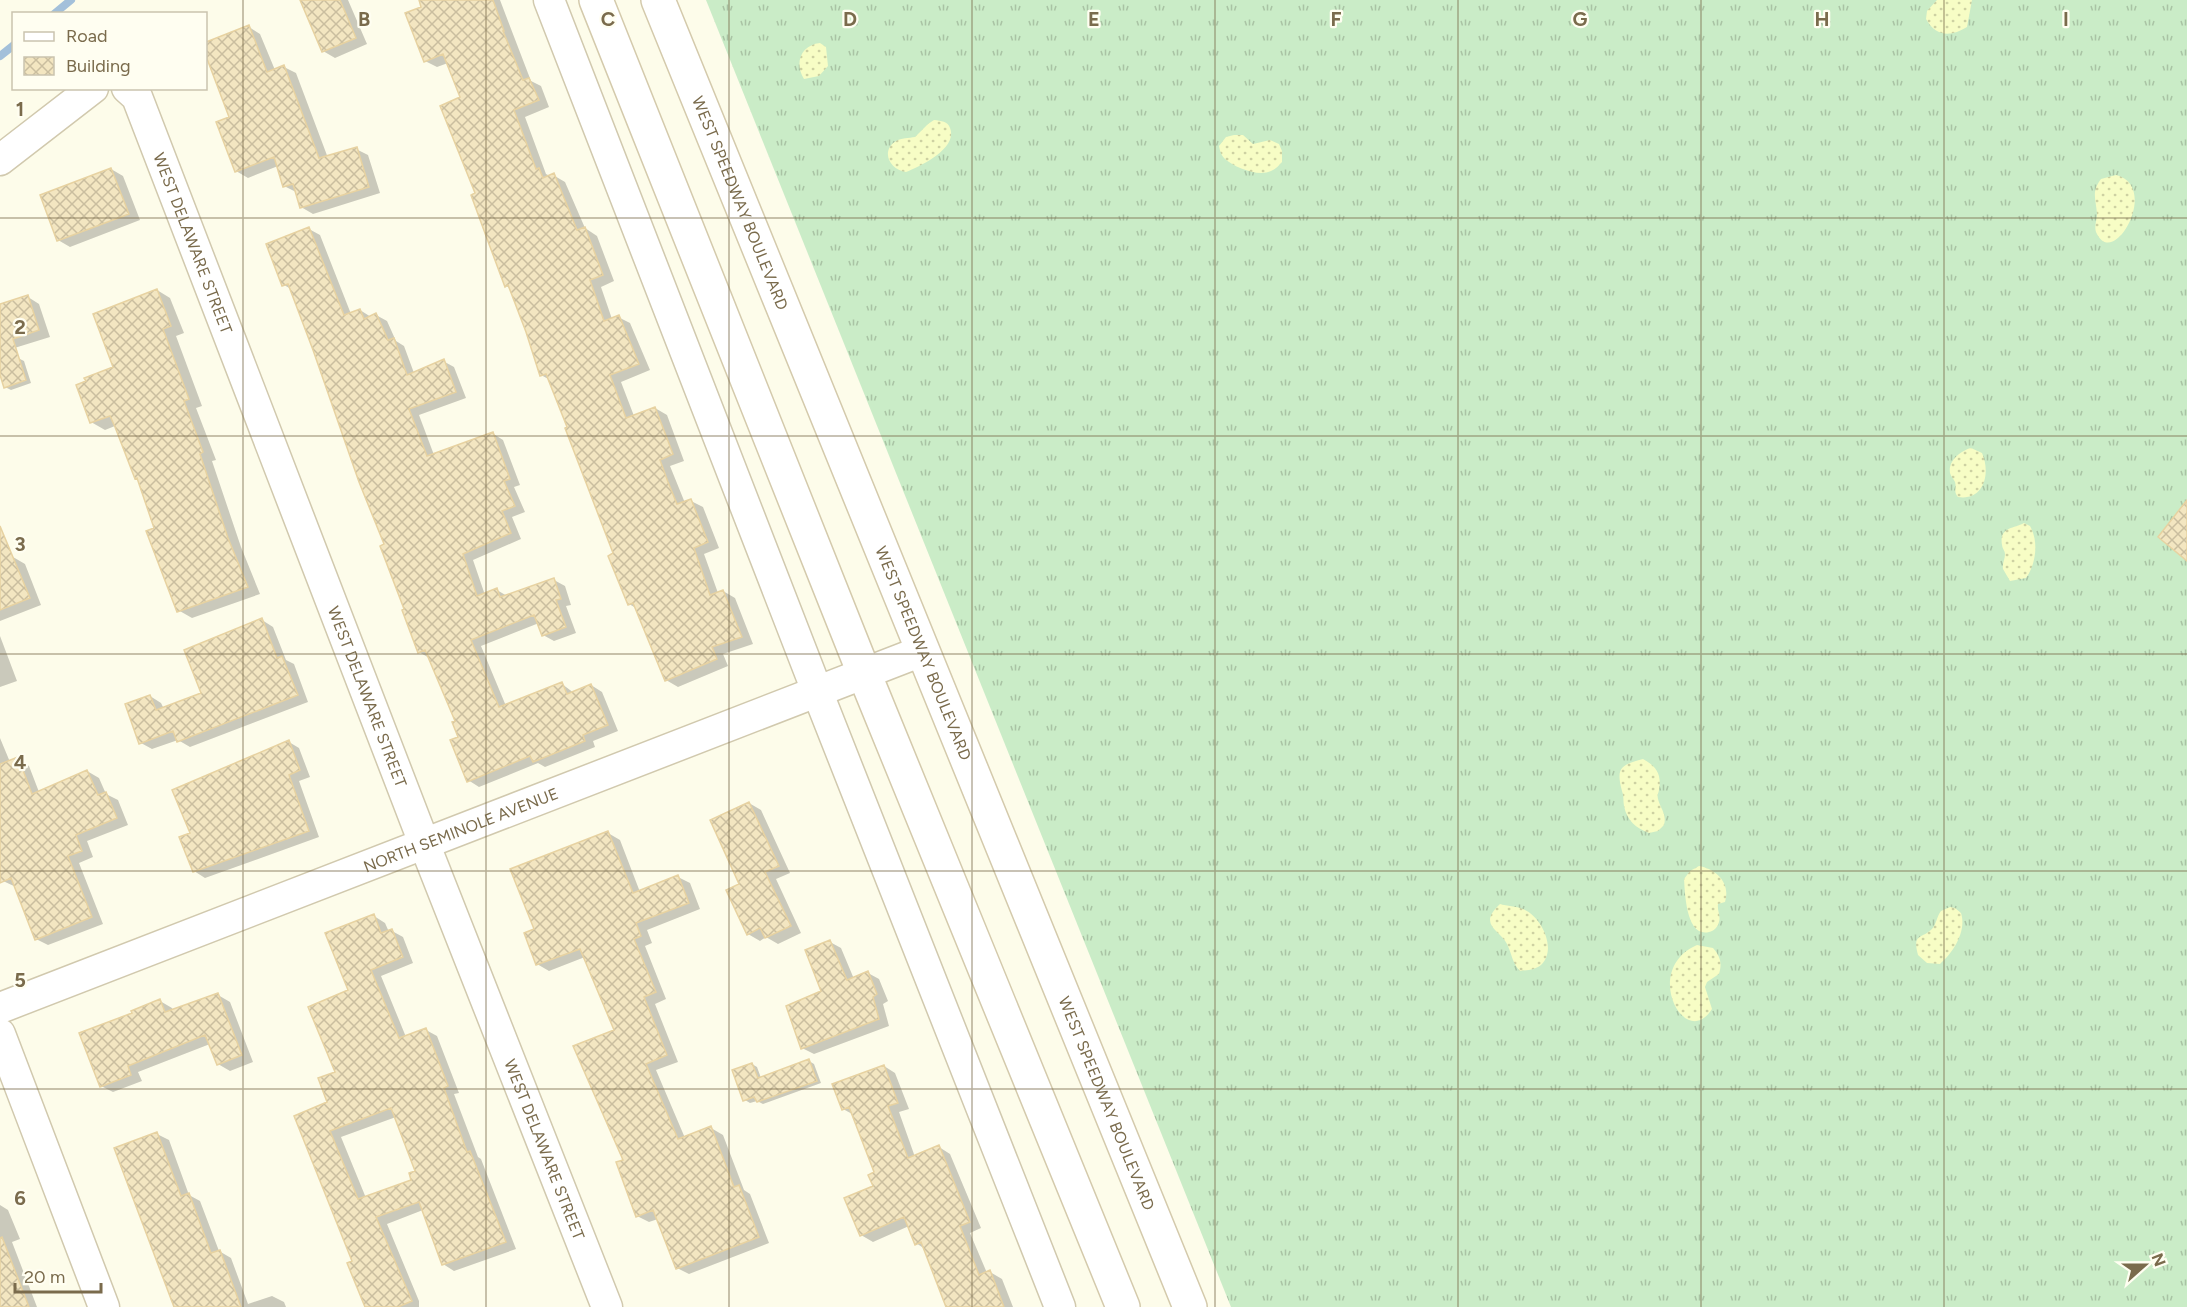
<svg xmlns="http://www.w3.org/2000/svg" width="2187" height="1307" viewBox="0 0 2187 1307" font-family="Figtree,sans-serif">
	<defs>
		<pattern id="grass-tufts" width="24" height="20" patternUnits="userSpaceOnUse" patternTransform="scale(1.5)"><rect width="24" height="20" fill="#caecc7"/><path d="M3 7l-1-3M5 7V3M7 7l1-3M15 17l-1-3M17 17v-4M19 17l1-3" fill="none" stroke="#a9c3a4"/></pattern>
		<pattern id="sand-dots" width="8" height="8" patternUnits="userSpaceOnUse" patternTransform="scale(1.5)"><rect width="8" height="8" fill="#f7fdc5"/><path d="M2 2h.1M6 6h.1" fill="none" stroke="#cdd1a2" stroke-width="1.8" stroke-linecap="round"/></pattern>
		<pattern id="building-cross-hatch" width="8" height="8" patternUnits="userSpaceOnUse" patternTransform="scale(1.5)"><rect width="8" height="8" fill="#f3e6c1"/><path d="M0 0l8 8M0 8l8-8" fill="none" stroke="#cabe9f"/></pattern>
	</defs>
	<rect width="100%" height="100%" fill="#fdfcea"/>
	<path fill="url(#grass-tufts)" d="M 706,0 L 2187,0 L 2187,1307 L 1231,1307 Z"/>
	<path fill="url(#sand-dots)" d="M 1937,0 L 1972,0 L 1967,27 C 1951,37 1936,37 1926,19 L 1927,11 Z
		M 820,43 L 826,47 L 828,66 L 819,76 L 804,79 C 794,63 801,45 820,43 Z
		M 934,120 C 941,121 948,121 950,128 C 958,148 921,166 906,172 C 890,170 880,151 896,141 C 901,138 909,138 915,137 L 928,124 Z
		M 1234,135 L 1243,135 L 1253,144 L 1270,140 L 1279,144 L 1282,151 L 1282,162 C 1279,165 1276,169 1271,171 C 1259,177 1235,168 1225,159 C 1221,155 1220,151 1219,146 L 1226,137 Z
		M 2116,175 C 2161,186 2113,272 2096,232 C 2094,226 2097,220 2097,214 C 2096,199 2091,192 2101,179 Z
		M 1971,448 L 1982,453 C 1991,473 1984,501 1958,497 C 1953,491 1957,489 1955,482 C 1954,479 1951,477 1950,473 C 1948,461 1960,451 1971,448 Z
		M 2024,523 L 2030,526 C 2039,542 2036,564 2026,578 L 2010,581 L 2003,569 C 2002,563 2005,560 2005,554 C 2005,551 2002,548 2002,545 C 1999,527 2013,529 2024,523 Z
		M 1643,759 C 1656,766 1662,774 1659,790 C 1658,795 1657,794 1658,799 C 1661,810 1667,814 1664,825 L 1658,831 L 1649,833 C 1636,828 1627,821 1624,806 C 1623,801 1624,796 1622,791 C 1616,768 1620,765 1643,759 Z
		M 1699,866 C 1716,869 1731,883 1725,902 L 1718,904 C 1717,911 1721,916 1719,922 C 1718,927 1714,931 1709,932 C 1686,938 1685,893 1684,879 L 1690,871 Z
		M 1500,904 C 1507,906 1516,906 1523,909 C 1541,916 1557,948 1542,964 C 1536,970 1528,970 1520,971 C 1512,963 1512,954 1507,944 C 1500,930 1477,925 1500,904 Z
		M 1950,907 L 1955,908 L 1961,913 C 1967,931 1953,953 1940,964 L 1927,963 L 1918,955 C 1912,933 1922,939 1932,929 C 1936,925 1937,916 1941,911 Z
		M 1697,945 L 1713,948 C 1721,957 1722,964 1719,974 L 1707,982 L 1705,987 L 1712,1009 C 1685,1052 1641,969 1697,945 Z"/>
	<path fill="#0003" fill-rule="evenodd" d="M 302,0 L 348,0 L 367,44 L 335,58 L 323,51 Z
		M 420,0 L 500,0 L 531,81 L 541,86 L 549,107 L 525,117 L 546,174 L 550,176 L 553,175 L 565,182 L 585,228 L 597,236 L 614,281 L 601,287 L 612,319 L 618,317 L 630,323 L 650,370 L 621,382 L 634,416 L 655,408 L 667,415 L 684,461 L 670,466 L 685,503 L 691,501 L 703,507 L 719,548 L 704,554 L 718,593 L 723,591 L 735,598 L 753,644 L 723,654 L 728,666 L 678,687 L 666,680 L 636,608 L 629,604 L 615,554 L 569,428 L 550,380 L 541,375 L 528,332 L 510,288 L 506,286 L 477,194 L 462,98 L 448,63 L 437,67 L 425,61 L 423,8 Z
		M 249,27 L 260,34 L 275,70 L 284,67 L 296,73 L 328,158 L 356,149 L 368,155 L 380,193 L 313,214 L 301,207 L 296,192 L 284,186 L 278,166 L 248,178 L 236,171 L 231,118 L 206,52 L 206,44 Z
		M 111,169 L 123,176 L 140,220 L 70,247 L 58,240 Z
		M 309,229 L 320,235 L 351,314 L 360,310 L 371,317 L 376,315 L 387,321 L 396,341 L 404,346 L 414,373 L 443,361 L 454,367 L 466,398 L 419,415 L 434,455 L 492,433 L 503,440 L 520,485 L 514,487 L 525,512 L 512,517 L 521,539 L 473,560 L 485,595 L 497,590 L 507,596 L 554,580 L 565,586 L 571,605 L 566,606 L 576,633 L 554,641 L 543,635 L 539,623 L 481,646 L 506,706 L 562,684 L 574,693 L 591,685 L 602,692 L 618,731 L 593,741 L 595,747 L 545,767 L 538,763 L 479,787 L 468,780 L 457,722 L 431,659 L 419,652 L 386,545 L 291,289 L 284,285 Z
		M 157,290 L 170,298 L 184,333 L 176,336 L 202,406 L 196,408 L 216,460 L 212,461 L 241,547 L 260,594 L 192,618 L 178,610 L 156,529 L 139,479 L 136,478 L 115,426 L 105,430 L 91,422 L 115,368 Z
		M 28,297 L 39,304 L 50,337 L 8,350 L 0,345 L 0,305 Z
		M 18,358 L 24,361 L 31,383 L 11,390 L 5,387 L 0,371 L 0,364 Z
		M 13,557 L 25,564 L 41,605 L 0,621 L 0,562 Z
		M 262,620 L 273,627 L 286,660 L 294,664 L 308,702 L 190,747 L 178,740 L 152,749 L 141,743 L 150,696 L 161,703 L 164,709 L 203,694 Z
		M 0,636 L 17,681 L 0,687 Z
		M 0,738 L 10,762 L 18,759 L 29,766 L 39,792 L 87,771 L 99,778 L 106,794 L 118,800 L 128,825 L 87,841 L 93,857 L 79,863 L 103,924 L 48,945 L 36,939 L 16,887 L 3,881 L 0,874 Z
		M 289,742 L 299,748 L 310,777 L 299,781 L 319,837 L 205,878 L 194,871 L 192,834 Z
		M 749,803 L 761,810 L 790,873 L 776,879 L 801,933 L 778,944 L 766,937 L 760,941 L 748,934 L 741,885 Z
		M 608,833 L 620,840 L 640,892 L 678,877 L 690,883 L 700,909 L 647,930 L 652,943 L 645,946 L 666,999 L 655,1004 L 678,1062 L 656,1070 L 685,1138 L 711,1128 L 723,1135 L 744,1190 L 750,1194 L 769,1243 L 689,1274 L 677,1268 L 658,1219 L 649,1222 L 637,1216 L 625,1161 L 616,1031 L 585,957 L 549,971 L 537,964 L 536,930 Z
		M 374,916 L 385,923 L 389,932 L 392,931 L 403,937 L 413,963 L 381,976 L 406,1037 L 426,1030 L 437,1036 L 459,1093 L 454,1094 L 478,1157 L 481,1159 L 516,1249 L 454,1271 L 443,1264 L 423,1210 L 387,1224 L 419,1301 L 419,1307 L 367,1307 L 353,1262 L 296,1116 L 329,1103 L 337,1073 L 350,991 ZM 396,1117 L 417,1172 L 413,1181 L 366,1198 L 341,1137 Z
		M 830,942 L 841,948 L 854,979 L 868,973 L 879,979 L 888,1001 L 883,1004 L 889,1026 L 814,1054 L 802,1048 L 823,992 Z
		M 218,995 L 230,1002 L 253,1062 L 230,1071 L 218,1064 L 210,1044 L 138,1072 L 142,1081 L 113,1092 L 101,1086 L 133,1014 L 160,1001 L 172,1008 L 173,1011 Z
		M 809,1061 L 814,1064 L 821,1083 L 763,1104 L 757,1101 L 750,1103 L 745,1100 L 752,1064 L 757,1067 L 761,1078 Z
		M 884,1066 L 895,1073 L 909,1109 L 899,1112 L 915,1157 L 939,1147 L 950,1154 L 981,1228 L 970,1233 L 987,1273 L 990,1272 L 1002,1279 L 1013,1307 L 948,1307 L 925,1249 L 916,1243 L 909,1226 L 873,1242 L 861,1235 L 875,1187 L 876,1173 L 854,1115 L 843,1109 Z
		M 157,1134 L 169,1140 L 189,1195 L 200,1201 L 219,1251 L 231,1258 L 248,1304 L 272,1296 L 284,1302 L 286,1307 L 176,1307 Z
		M 0,1205 L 8,1210 L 20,1239 L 12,1242 L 37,1307 L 0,1307 Z"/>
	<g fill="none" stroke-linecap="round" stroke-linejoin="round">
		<path stroke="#a3c0da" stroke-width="8" d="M 54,14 L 71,0
			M 0,56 L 14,45"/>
	</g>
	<path fill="url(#building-cross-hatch)" stroke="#e7d2a1" stroke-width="1.5" fill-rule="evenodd" d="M 300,0 L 340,0 L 356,38 L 322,52 Z
		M 419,0 L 493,0 L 504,31 L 503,31 L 523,80 L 529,78 L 539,100 L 514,110 L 536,169 L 539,168 L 543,178 L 554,173 L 577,230 L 585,227 L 603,275 L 590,280 L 604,321 L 619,315 L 639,364 L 610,375 L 626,418 L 655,407 L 673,454 L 660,460 L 668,482 L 677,504 L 691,499 L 708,542 L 694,548 L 710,595 L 723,590 L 742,637 L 712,647 L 717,659 L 665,681 L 633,603 L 628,605 L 608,556 L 613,553 L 565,428 L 567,427 L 546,374 L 540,376 L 526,332 L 508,285 L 505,287 L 486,236 L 471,195 L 475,193 L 440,106 L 460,97 L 443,54 L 424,62 L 405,13 L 421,7 Z
		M 249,25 L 267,72 L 284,65 L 319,158 L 357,147 L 369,187 L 300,208 L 293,184 L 283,187 L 274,157 L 235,172 L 216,122 L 229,117 L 206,56 L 206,42 Z
		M 111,168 L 129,214 L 57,241 L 40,195 Z
		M 309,227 L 344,315 L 360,309 L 364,319 L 376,313 L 388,340 L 394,338 L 407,375 L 444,359 L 456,392 L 409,409 L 427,456 L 493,432 L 510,479 L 504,481 L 515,506 L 502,511 L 511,533 L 463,554 L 477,596 L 497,588 L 500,597 L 554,578 L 561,599 L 556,600 L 566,627 L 542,636 L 534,615 L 471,640 L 499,707 L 562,682 L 567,694 L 591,684 L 608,725 L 583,735 L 585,741 L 533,762 L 530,756 L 467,782 L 450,740 L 458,737 L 452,722 L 455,721 L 425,650 L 418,653 L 402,610 L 404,609 L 380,546 L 384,544 L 359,482 L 313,350 L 288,284 L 282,286 L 266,244 Z
		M 157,289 L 171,326 L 163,329 L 189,399 L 184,401 L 203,452 L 200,454 L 228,538 L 248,587 L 177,612 L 146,531 L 154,528 L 137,478 L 135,479 L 115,427 L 110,416 L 90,423 L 76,385 L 86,381 L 84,378 L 113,367 L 93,314 Z
		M 28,295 L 39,330 L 13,339 L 26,380 L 4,388 L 0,375 L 0,304 Z
		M 2187,500 L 2187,561 L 2158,537 Z
		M 0,526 L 30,598 L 0,610 Z
		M 262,618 L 277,658 L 282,656 L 298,695 L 177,742 L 173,731 L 139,744 L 125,704 L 150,695 L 156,710 L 201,693 L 184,650 Z
		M 289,740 L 300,770 L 289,775 L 309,831 L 193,872 L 179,837 L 190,833 L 172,790 Z
		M 18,757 L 32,794 L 87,770 L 98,795 L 106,792 L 117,818 L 76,835 L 82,851 L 68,856 L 92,917 L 35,940 L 11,878 L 0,883 L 0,764 Z
		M 749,802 L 779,866 L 765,872 L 791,926 L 765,938 L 760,928 L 747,935 L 726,890 L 739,884 L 710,820 Z
		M 608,831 L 633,893 L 678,875 L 689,903 L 636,923 L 641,936 L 634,939 L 656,992 L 644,997 L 667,1055 L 646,1064 L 678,1139 L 711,1126 L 734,1187 L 739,1185 L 759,1237 L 676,1269 L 653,1210 L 636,1217 L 616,1162 L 623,1160 L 573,1046 L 614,1030 L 580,949 L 536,965 L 524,933 L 534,929 L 510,869 Z
		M 374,914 L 381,933 L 392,929 L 403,957 L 371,970 L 399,1038 L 426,1028 L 448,1086 L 444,1088 L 467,1152 L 470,1151 L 506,1242 L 442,1265 L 419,1202 L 376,1217 L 412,1301 L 398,1307 L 365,1307 L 347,1263 L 352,1261 L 294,1116 L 327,1102 L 318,1078 L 335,1072 L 308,1007 L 348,990 L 325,933 ZM 391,1108 L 415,1171 L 409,1173 L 411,1180 L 358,1199 L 330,1131 Z
		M 830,940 L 847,980 L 868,971 L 877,994 L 873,997 L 879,1019 L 801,1049 L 786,1006 L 821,991 L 805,950 Z
		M 218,993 L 242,1055 L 217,1065 L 205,1035 L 128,1066 L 131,1075 L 100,1087 L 79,1033 L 132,1013 L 131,1011 L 160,999 L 165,1012 Z
		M 809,1059 L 817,1081 L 757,1102 L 754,1097 L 743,1101 L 732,1070 L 752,1063 L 758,1078 Z
		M 884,1065 L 898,1103 L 888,1106 L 908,1158 L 939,1145 L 970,1222 L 960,1226 L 979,1275 L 990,1270 L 1004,1307 L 946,1307 L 921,1242 L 915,1245 L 904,1217 L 860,1236 L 844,1198 L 873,1186 L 868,1175 L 874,1172 L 849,1107 L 842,1110 L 832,1084 Z
		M 157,1132 L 181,1196 L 189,1193 L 211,1253 L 220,1250 L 241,1307 L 174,1307 L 114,1148 Z
		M 2,1237 L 29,1307 L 0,1307 L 0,1238 Z"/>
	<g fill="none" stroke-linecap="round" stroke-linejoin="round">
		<defs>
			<g id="minor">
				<path d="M 549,0 L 817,691 L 1060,1307"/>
				<path id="s1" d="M 127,88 L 137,97 L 424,843 L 607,1307"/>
				<path d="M 0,160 L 93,88"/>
				<path id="s2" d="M 0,1008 L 922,651"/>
				<path d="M 0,1034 L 104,1307"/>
			</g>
			<g id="secondary">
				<path d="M 596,0 L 864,673 L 1123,1307"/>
				<path id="s3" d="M 658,0 L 1190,1307"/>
			</g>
		</defs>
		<use href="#minor" stroke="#d1c9ae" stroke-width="33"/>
		<use href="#secondary" stroke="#d4caac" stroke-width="36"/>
		<use href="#minor" stroke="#fff" stroke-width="30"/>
		<use href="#secondary" stroke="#fff" stroke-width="33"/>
	</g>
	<path fill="none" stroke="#7a6b4c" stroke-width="1.5" stroke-opacity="0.55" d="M 243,0 L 243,1307M 486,0 L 486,1307M 729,0 L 729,1307M 972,0 L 972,1307M 1215,0 L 1215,1307M 1458,0 L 1458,1307M 1701,0 L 1701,1307M 1944,0 L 1944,1307M 0,218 L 2187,218M 0,436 L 2187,436M 0,654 L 2187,654M 0,871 L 2187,871M 0,1089 L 2187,1089"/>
	<g text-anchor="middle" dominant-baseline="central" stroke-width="4.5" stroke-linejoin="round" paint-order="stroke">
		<g font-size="16" fill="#7a6b4c" stroke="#fffef1">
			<text stroke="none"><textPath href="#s3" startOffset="219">WEST SPEEDWAY BOULEVARD</textPath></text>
			<text stroke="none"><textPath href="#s1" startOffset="170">WEST DELAWARE STREET</textPath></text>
			<text stroke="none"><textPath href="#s3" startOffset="705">WEST SPEEDWAY BOULEVARD</textPath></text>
			<text stroke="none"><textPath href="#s1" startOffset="656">WEST DELAWARE STREET</textPath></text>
			<text stroke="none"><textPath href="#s2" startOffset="494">NORTH SEMINOLE AVENUE</textPath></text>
			<text stroke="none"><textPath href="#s3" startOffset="1191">WEST SPEEDWAY BOULEVARD</textPath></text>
			<text stroke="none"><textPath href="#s1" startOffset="1142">WEST DELAWARE STREET</textPath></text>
		</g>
	</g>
	<g font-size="20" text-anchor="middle" font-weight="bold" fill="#7a6b4c" stroke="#fffef1" stroke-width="4.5" stroke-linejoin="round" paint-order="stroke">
		<text x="364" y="26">B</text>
		<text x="608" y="26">C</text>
		<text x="850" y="26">D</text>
		<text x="1094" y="26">E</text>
		<text x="1336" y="26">F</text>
		<text x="1580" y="26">G</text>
		<text x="1822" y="26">H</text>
		<text x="2066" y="26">I</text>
		<text x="20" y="116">1</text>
		<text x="20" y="334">2</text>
		<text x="20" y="551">3</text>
		<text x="20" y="769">4</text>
		<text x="20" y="987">5</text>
		<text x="20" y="1205">6</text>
	</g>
	<rect x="12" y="12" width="195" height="78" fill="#fffef1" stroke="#cac3af" stroke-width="1.5"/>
	<rect x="24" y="32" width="30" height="9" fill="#ffffff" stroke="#cac3af" stroke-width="1.5"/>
	<text x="66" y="42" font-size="18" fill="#7a6b4c">Road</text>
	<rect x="24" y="57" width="30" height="18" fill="url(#building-cross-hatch)" stroke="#cac3af" stroke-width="1.5"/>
	<text x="66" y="72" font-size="18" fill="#7a6b4c">Building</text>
	<g transform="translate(2145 1265) rotate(69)" stroke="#fffef1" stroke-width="4.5" paint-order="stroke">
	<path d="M0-4.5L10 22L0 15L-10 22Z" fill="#7a6b4c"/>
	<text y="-9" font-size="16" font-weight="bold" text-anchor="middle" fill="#7a6b4c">N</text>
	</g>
	<path d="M15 1283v9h86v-9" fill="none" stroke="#7a6b4c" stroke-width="3"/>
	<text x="24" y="1283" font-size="18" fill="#7a6b4c" stroke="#fffef1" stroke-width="4.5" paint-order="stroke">20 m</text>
</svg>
